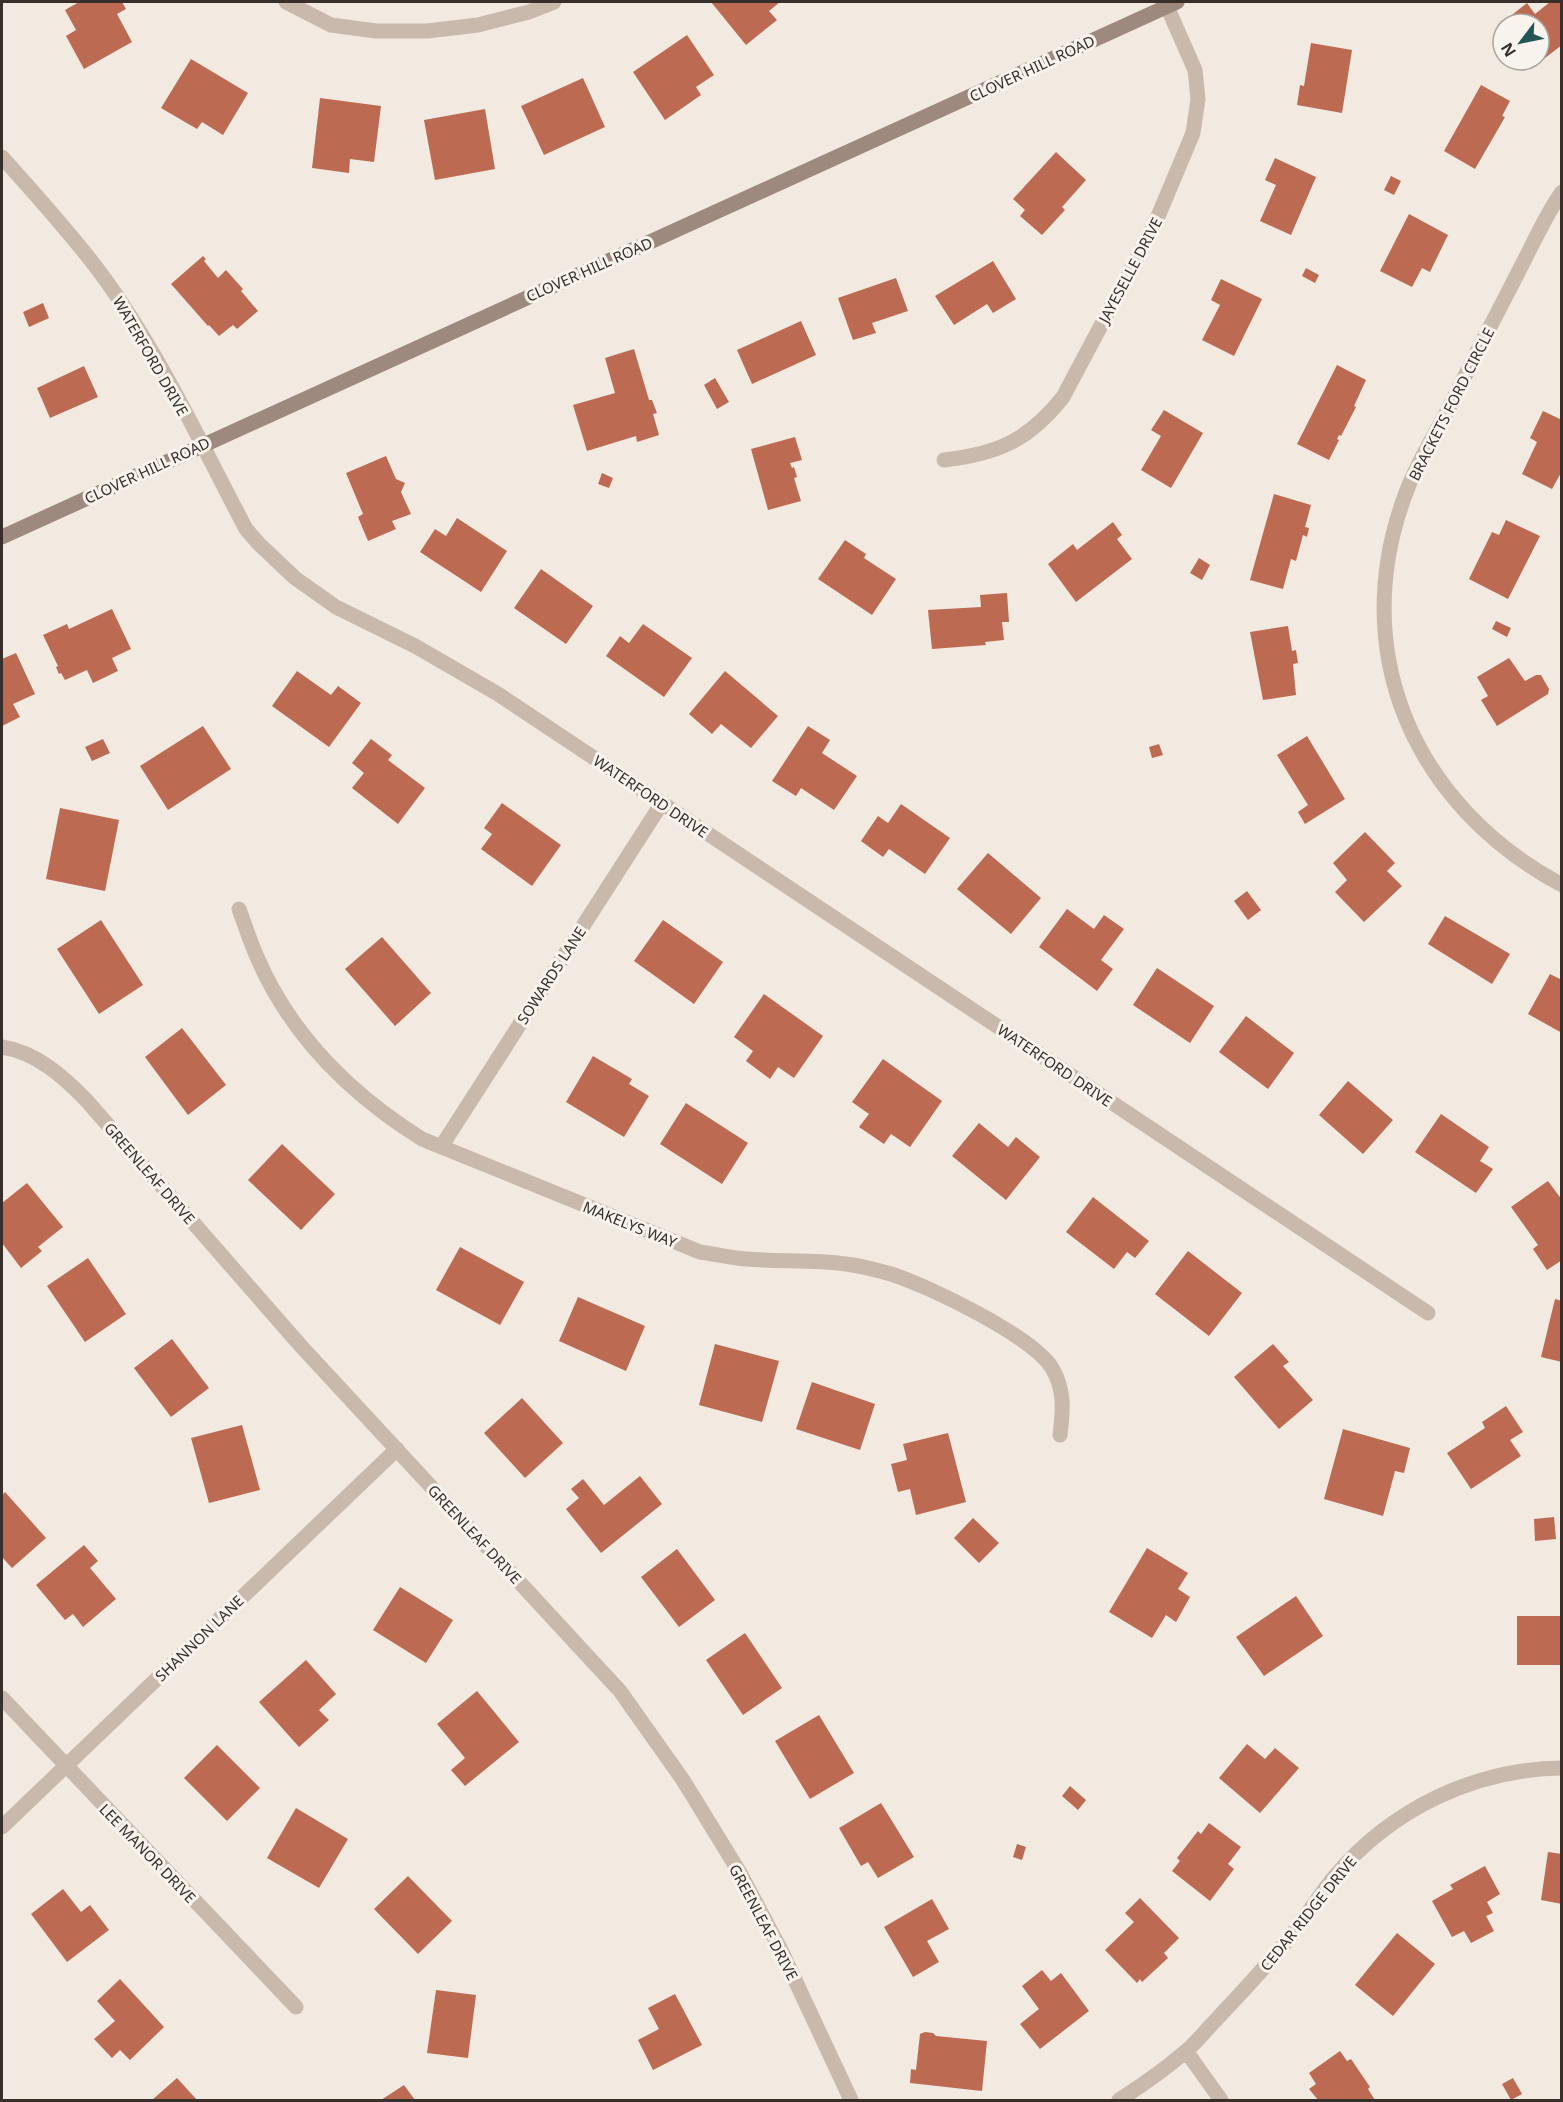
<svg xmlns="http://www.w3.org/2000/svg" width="1563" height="2102" viewBox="0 0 1563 2102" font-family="'Noto Sans',sans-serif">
	<rect width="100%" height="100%" fill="#f2e9e0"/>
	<path fill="#bd6a53" d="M 79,2 L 122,2 L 126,9 L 117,14 L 132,42 L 84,69 L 66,36 L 76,30 L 65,10 Z
		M 711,2 L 780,2 L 769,11 L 777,20 L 746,45 Z
		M 1550,2 L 1562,2 L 1562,45 L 1541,61 L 1539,58 L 1539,24 L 1512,24 L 1508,18 L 1527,3 L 1535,14 Z
		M 687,35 L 714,75 L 696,87 L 701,95 L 665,120 L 633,72 Z
		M 1311,43 L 1352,50 L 1342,113 L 1297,105 L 1300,85 L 1304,86 Z
		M 191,59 L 248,93 L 223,135 L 202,122 L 197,129 L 161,108 Z
		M 583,78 L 605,127 L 544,155 L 521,106 Z
		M 1481,85 L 1510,101 L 1502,116 L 1505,117 L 1475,169 L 1444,151 Z
		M 320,98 L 381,106 L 374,162 L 350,159 L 349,173 L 312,168 Z
		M 485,109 L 495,169 L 435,180 L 424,120 Z
		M 1056,152 L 1086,180 L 1062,207 L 1065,210 L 1042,235 L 1020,216 L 1025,210 L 1013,199 Z
		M 1275,158 L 1316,177 L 1291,235 L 1260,221 L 1276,185 L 1265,180 Z
		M 1391,176 L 1401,181 L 1394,195 L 1384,190 Z
		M 1409,214 L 1448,235 L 1430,272 L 1422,268 L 1412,287 L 1380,271 Z
		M 203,256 L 206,259 L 204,261 L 218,278 L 226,270 L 243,289 L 241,291 L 258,311 L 237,329 L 233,325 L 219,336 L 209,325 L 208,326 L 171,284 Z
		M 993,261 L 1016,299 L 993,313 L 987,304 L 954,325 L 935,296 Z
		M 1306,268 L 1319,275 L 1315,283 L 1302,276 Z
		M 896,278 L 908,311 L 872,323 L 876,333 L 853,340 L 838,298 Z
		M 1221,279 L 1262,299 L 1234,356 L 1202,340 L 1220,305 L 1211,300 Z
		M 43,303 L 49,318 L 29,327 L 23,312 Z
		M 801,321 L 816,355 L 752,384 L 737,350 Z
		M 634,349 L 649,400 L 652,400 L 657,413 L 653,414 L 659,435 L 637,442 L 636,436 L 587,451 L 573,405 L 615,393 L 605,358 Z
		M 1337,365 L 1366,380 L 1354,406 L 1356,407 L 1341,436 L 1339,435 L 1337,439 L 1339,440 L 1329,460 L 1297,444 Z
		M 84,366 L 98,397 L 50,418 L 37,388 Z
		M 715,378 L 729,402 L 717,409 L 704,385 Z
		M 1164,410 L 1203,433 L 1171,488 L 1141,470 L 1161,436 L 1151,430 Z
		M 1543,411 L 1562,420 L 1562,471 L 1552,489 L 1522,474 L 1537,442 L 1530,438 Z
		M 795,437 L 802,460 L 790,463 L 792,468 L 794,467 L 797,477 L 794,478 L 801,501 L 768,510 L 751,449 Z
		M 386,456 L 396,479 L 405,483 L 401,492 L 411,514 L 392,521 L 396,529 L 368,541 L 358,517 L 363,514 L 346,473 Z
		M 602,473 L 613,478 L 609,488 L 598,484 Z
		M 1274,494 L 1311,505 L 1305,527 L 1309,528 L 1307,537 L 1303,535 L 1296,561 L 1291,559 L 1283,589 L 1250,580 Z
		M 457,518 L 507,551 L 481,592 L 420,552 L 435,529 L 446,536 Z
		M 1506,520 L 1540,536 L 1508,599 L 1469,579 L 1492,532 L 1499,535 Z
		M 1113,522 L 1122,535 L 1117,539 L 1132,559 L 1076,602 L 1048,564 L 1073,544 L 1077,550 Z
		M 845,540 L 866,554 L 864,558 L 896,579 L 872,615 L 818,579 Z
		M 1199,558 L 1210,565 L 1202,580 L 1190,573 Z
		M 541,569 L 593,606 L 566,644 L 514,608 Z
		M 1007,593 L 1009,622 L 1002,622 L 1004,640 L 985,642 L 986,645 L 932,649 L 928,610 L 981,607 L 980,595 Z
		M 112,609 L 131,649 L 112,658 L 118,671 L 93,683 L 87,670 L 65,680 L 61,673 L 59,674 L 56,667 L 58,666 L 43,635 L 67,624 L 69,629 Z
		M 1496,621 L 1511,628 L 1507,637 L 1492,629 Z
		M 643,624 L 692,658 L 664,697 L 606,656 L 620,636 L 629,643 Z
		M 1288,626 L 1292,651 L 1296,650 L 1298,663 L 1293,664 L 1296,695 L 1263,700 L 1250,632 Z
		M 16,653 L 35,694 L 13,704 L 20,717 L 2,726 L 2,659 Z
		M 1509,658 L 1525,681 L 1536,675 L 1541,675 L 1549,689 L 1548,694 L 1497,726 L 1481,700 L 1488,696 L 1477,677 Z
		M 297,671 L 331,695 L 338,686 L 361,703 L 329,747 L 272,706 Z
		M 725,671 L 778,716 L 751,748 L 721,724 L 712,734 L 689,714 Z
		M 203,726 L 231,769 L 168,810 L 140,766 Z
		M 808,726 L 830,740 L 822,753 L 857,776 L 834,810 L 801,788 L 796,796 L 772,781 Z
		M 1307,736 L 1345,799 L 1305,824 L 1298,812 L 1308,805 L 1277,755 Z
		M 103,739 L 110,753 L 92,761 L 85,747 Z
		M 371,739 L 392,755 L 388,760 L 425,788 L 398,824 L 352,788 L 364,773 L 352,763 Z
		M 1159,744 L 1163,755 L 1152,758 L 1149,747 Z
		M 502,803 L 561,845 L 532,886 L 481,849 L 492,834 L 484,828 Z
		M 901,804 L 950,838 L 925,874 L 889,849 L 883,857 L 861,841 L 878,816 L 888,823 Z
		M 60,808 L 119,820 L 105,891 L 46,879 Z
		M 1365,832 L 1395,863 L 1387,871 L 1402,886 L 1364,922 L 1335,892 L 1347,880 L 1333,863 Z
		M 988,853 L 1041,898 L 1011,934 L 957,889 Z
		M 1247,891 L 1261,910 L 1248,920 L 1234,901 Z
		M 1067,909 L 1094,929 L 1104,915 L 1124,929 L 1101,960 L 1113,969 L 1097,991 L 1039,947 Z
		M 1445,916 L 1510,954 L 1492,984 L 1428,944 Z
		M 101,920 L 143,985 L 99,1014 L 57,949 Z
		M 663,920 L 723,962 L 694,1004 L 634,961 Z
		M 382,937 L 431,993 L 395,1026 L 345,969 Z
		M 1157,968 L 1214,1006 L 1190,1043 L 1133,1005 Z
		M 1550,974 L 1562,980 L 1562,1033 L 1528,1014 Z
		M 764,994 L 823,1036 L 794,1078 L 778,1067 L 770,1079 L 746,1061 L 753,1051 L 734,1037 Z
		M 1246,1016 L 1294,1053 L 1268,1089 L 1219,1052 Z
		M 182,1028 L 226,1085 L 188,1115 L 145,1057 Z
		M 593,1056 L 632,1079 L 629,1084 L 649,1096 L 624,1137 L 566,1102 Z
		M 883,1059 L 942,1101 L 910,1147 L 891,1134 L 884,1144 L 859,1127 L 869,1114 L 852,1102 Z
		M 1348,1081 L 1393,1120 L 1363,1154 L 1319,1115 Z
		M 686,1103 L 748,1143 L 722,1184 L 660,1144 Z
		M 1441,1114 L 1489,1147 L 1480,1161 L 1493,1169 L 1476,1193 L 1415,1152 Z
		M 979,1123 L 1008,1147 L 1016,1137 L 1040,1157 L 1006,1200 L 952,1156 Z
		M 282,1144 L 335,1194 L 301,1230 L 248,1180 Z
		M 1548,1181 L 1562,1200 L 1562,1260 L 1547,1270 L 1533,1249 L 1538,1245 L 1511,1207 Z
		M 27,1183 L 63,1227 L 38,1247 L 42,1251 L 21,1268 L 2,1243 L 2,1203 Z
		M 1093,1197 L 1149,1241 L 1135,1258 L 1127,1252 L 1114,1269 L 1066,1232 Z
		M 460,1247 L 524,1282 L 500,1325 L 436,1290 Z
		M 1188,1251 L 1242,1293 L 1209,1336 L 1155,1294 Z
		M 88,1258 L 126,1314 L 85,1342 L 47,1286 Z
		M 578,1297 L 645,1326 L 626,1371 L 559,1341 Z
		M 1555,1299 L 1562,1301 L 1562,1362 L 1541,1357 Z
		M 172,1339 L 209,1388 L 171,1417 L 134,1368 Z
		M 715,1344 L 779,1361 L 762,1422 L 699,1405 Z
		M 1273,1344 L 1289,1362 L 1283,1366 L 1313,1400 L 1279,1429 L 1234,1377 Z
		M 812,1382 L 875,1404 L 860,1450 L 796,1429 Z
		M 522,1398 L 563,1443 L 525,1478 L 484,1433 Z
		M 1506,1406 L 1523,1432 L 1510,1440 L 1521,1456 L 1471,1489 L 1447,1453 L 1485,1428 L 1482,1422 Z
		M 242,1425 L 260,1490 L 209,1503 L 191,1438 Z
		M 1343,1429 L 1410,1448 L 1404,1473 L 1395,1471 L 1383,1516 L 1324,1499 Z
		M 948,1433 L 966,1502 L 916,1515 L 910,1489 L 898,1492 L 891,1464 L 907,1460 L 903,1444 Z
		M 640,1476 L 662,1504 L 601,1553 L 566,1509 L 579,1498 L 571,1489 L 583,1479 L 604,1505 Z
		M 5,1492 L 46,1538 L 12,1568 L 2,1557 L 2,1495 Z
		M 1554,1517 L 1556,1539 L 1535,1541 L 1534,1519 Z
		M 973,1518 L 999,1543 L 979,1563 L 954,1538 Z
		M 84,1545 L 98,1561 L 90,1568 L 116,1599 L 83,1627 L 73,1614 L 65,1620 L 36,1585 Z
		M 1147,1548 L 1188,1573 L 1178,1589 L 1190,1597 L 1176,1622 L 1166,1615 L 1152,1638 L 1109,1612 Z
		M 677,1549 L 715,1600 L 679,1627 L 641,1577 Z
		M 400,1587 L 453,1620 L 426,1663 L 373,1630 Z
		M 1296,1596 L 1323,1636 L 1264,1676 L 1236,1637 Z
		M 1517,1616 L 1562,1616 L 1562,1665 L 1517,1665 Z
		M 745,1633 L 782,1688 L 743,1715 L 706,1660 Z
		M 306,1660 L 336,1694 L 319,1710 L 329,1720 L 299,1747 L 259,1702 Z
		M 477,1691 L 519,1742 L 465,1786 L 451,1770 L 465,1758 L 437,1724 Z
		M 819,1715 L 854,1773 L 810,1799 L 775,1741 Z
		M 1247,1744 L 1265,1759 L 1275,1748 L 1299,1768 L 1260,1813 L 1219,1778 Z
		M 217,1745 L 260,1788 L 227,1821 L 184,1778 Z
		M 1070,1786 L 1086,1800 L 1078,1810 L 1062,1796 Z
		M 881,1803 L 914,1857 L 878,1878 L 868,1862 L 861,1866 L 839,1828 Z
		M 296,1808 L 348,1839 L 319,1888 L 267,1858 Z
		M 1209,1823 L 1241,1847 L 1228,1864 L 1234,1869 L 1210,1901 L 1172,1871 L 1180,1861 L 1177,1858 L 1198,1831 L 1201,1834 Z
		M 1017,1844 L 1026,1847 L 1022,1860 L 1013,1857 Z
		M 1548,1852 L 1562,1854 L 1562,1904 L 1541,1900 Z
		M 1485,1866 L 1500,1894 L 1487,1902 L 1493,1913 L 1486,1916 L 1494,1931 L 1471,1943 L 1464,1931 L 1452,1937 L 1432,1901 L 1453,1889 L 1450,1885 Z
		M 408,1876 L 452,1921 L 418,1954 L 374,1909 Z
		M 63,1889 L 81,1912 L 90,1905 L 109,1930 L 67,1962 L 31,1914 Z
		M 1140,1898 L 1179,1938 L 1164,1953 L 1168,1958 L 1142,1982 L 1140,1979 L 1137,1983 L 1105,1950 L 1134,1922 L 1125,1913 Z
		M 932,1899 L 949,1929 L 927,1941 L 939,1962 L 913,1977 L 884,1927 Z
		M 1397,1933 L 1435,1964 L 1393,2016 L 1355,1985 Z
		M 1042,1970 L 1051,1981 L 1061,1973 L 1089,2011 L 1040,2049 L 1020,2024 L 1039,2009 L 1022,1986 Z
		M 120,1979 L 164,2027 L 130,2060 L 120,2050 L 112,2058 L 94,2039 L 115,2021 L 97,2001 Z
		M 436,1990 L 476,1995 L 468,2058 L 427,2053 Z
		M 675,1994 L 702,2045 L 653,2070 L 638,2040 L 659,2029 L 648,2008 Z
		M 925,2032 L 933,2033 L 936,2036 L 987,2041 L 982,2091 L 910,2083 L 911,2069 L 916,2070 L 920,2034 Z
		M 1340,2051 L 1347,2061 L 1351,2059 L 1370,2087 L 1368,2089 L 1375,2100 L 1318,2100 L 1309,2089 L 1316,2084 L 1309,2073 Z
		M 177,2078 L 197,2100 L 152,2100 Z
		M 1513,2078 L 1522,2094 L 1511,2100 L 1502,2084 Z
		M 404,2085 L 415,2100 L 381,2100 Z"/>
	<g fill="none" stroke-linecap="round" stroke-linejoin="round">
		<path stroke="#c9b9ad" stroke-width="15" d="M 286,2 L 331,25 L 376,31 L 427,31 L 478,25 L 529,12 L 554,2
			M 2,157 C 35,194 69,231 99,271 C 158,350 200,442 246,529 L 259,544 L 295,578 L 336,607 L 415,646 L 498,694 L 1428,1313
			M 1562,192 C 1549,210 1539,231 1529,251 C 1512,285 1494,319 1477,352 C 1466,374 1455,396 1444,417 C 1431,441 1417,464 1407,490 C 1345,650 1413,805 1562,885
			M 944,460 C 998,454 1029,440 1063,397 L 1154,226 L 1193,133 L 1198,99 L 1195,70 L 1165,2
			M 239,909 C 245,925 250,941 257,957 C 291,1036 350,1094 422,1139 L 700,1252 C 715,1254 730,1258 746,1259 C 779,1262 813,1259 846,1264 C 861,1266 877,1270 891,1274 C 929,1286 1032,1336 1052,1368 C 1065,1390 1063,1410 1060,1435
			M 2,1047 C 36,1052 64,1077 87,1101 L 300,1345 L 620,1691 L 683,1780 L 740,1873 L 781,1950 L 851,2100
			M 441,1147 L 662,803
			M 2,1698 L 296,2007
			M 2,1827 L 397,1449
			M 1186,2051 L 1221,2100
			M 1119,2100 C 1141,2086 1164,2070 1185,2052 C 1196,2043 1206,2030 1216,2020 C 1240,1994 1264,1969 1286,1942 C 1303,1921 1318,1897 1335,1876 C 1392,1809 1474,1769 1562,1768"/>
		<path stroke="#9d897e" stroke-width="15" d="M 2,537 L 1177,2"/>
	</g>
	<g text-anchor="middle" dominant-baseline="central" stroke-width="6" stroke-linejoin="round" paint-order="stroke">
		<g font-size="15" fill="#382f2b" stroke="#f9f3ed">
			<text transform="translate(1032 68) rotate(-25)">CLOVER HILL ROAD</text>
			<text transform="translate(589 269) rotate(-24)">CLOVER HILL ROAD</text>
			<text transform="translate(1130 270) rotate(-62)">JAYESELLE DRIVE</text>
			<text transform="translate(151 356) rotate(60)">WATERFORD DRIVE</text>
			<text transform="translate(1451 404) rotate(-63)">BRACKETS FORD CIRCLE</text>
			<text transform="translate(147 470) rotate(-25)">CLOVER HILL ROAD</text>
			<text transform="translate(651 796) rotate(34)">WATERFORD DRIVE</text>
			<text transform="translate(551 975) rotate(-57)">SOWARDS LANE</text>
			<text transform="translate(1055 1065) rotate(34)">WATERFORD DRIVE</text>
			<text transform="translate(150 1173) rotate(49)">GREENLEAF DRIVE</text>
			<text transform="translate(630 1224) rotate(22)">MAKELYS WAY</text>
			<text transform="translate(475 1534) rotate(47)">GREENLEAF DRIVE</text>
			<text transform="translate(199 1638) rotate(-44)">SHANNON LANE</text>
			<text transform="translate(148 1853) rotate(46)">LEE MANOR DRIVE</text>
			<text transform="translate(1308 1913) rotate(-51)">CEDAR RIDGE DRIVE</text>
			<text transform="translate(764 1922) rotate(62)">GREENLEAF DRIVE</text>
		</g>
	</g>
	<rect width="1563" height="2102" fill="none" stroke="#382f2b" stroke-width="6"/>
	<g transform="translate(1521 42) rotate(238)"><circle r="28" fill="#f9f3ed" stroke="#aca59f" stroke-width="1.5"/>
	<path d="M0-4.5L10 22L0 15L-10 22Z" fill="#235557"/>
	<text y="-9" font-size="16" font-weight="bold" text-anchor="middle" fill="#382f2b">N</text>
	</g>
</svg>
